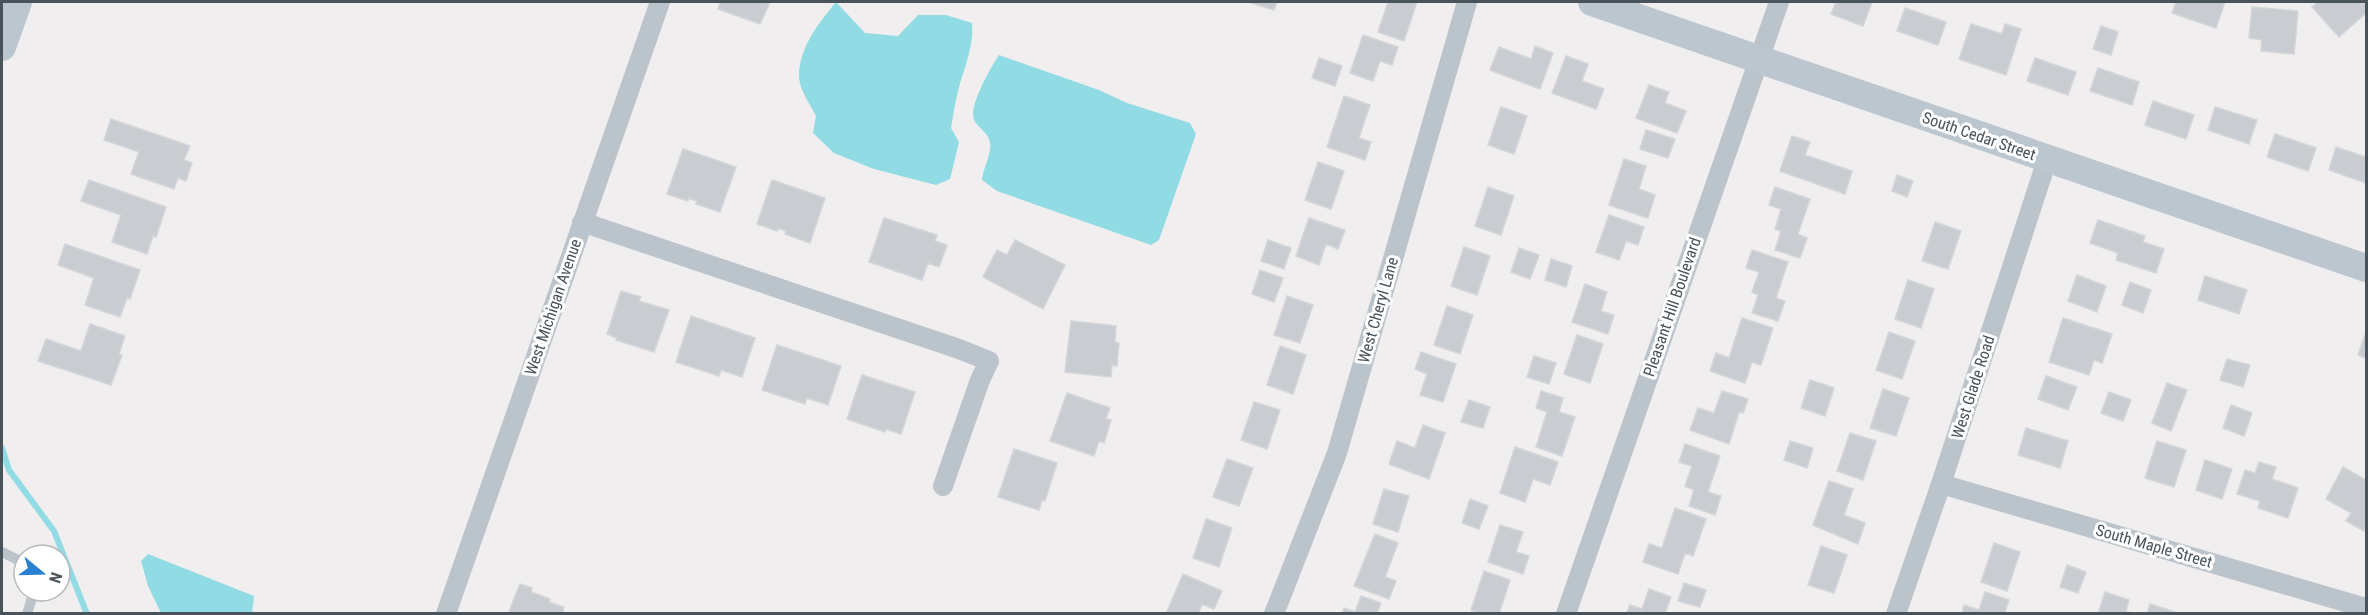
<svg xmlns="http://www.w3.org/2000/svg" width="2368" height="615" viewBox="0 0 2368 615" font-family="'Roboto Condensed',sans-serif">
	<rect width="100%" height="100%" fill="#f0eeee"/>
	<path fill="#90dbe4" d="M 836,2 L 865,33 L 898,36 L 918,15 L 946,15 L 972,23 C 974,48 964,67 958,91 C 955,103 953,116 951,128 L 959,142 L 950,179 L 936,185 L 874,169 L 834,153 L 813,133 L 816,116 C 810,104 800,91 799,77 C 799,47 819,23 836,2 Z
		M 999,55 L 1099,90 L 1127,103 L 1190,123 L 1196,134 L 1159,240 L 1151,245 L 997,191 L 982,180 C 983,168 992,154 990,143 C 989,133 979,129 974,120 C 968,107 991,67 999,55 Z
		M 148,554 L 254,596 L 252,613 L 161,613 L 148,586 L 141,561 Z"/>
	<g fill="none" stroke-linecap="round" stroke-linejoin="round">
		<path stroke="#90dbe4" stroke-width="6" d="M 2,448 L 9,470 L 54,531 L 87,614"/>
	</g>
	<path fill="#c9ccd0" stroke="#d3d5d9" stroke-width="1.5" d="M 720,2 L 770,2 L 760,24 L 718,9 Z
		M 1248,2 L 1277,2 L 1274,10 Z
		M 1388,2 L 1417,2 L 1404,41 L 1378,32 Z
		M 1836,2 L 1872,2 L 1863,26 L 1831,14 Z
		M 2176,2 L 2225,2 L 2216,28 L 2172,13 Z
		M 2318,2 L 2366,2 L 2366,13 L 2339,37 L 2312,7 Z
		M 2252,7 L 2298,11 L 2294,54 L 2261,51 L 2262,40 L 2249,38 Z
		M 1905,8 L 1946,22 L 1938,45 L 1897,31 Z
		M 1971,24 L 2002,34 L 2005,24 L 2021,29 L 2006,75 L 1959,59 Z
		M 2101,26 L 2118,32 L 2111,55 L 2093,49 Z
		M 1363,35 L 1398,47 L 1392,65 L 1380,61 L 1373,81 L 1350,73 Z
		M 1535,46 L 1553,53 L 1540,89 L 1490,70 L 1499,47 L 1531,59 Z
		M 1566,56 L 1588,64 L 1582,81 L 1604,89 L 1596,109 L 1552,93 Z
		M 1319,58 L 1342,66 L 1335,86 L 1312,78 Z
		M 2035,58 L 2076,72 L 2068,95 L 2027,81 Z
		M 2098,68 L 2139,82 L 2132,105 L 2090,91 Z
		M 1649,85 L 1669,92 L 1665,103 L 1686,111 L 1677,133 L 1636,118 Z
		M 1344,96 L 1370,105 L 1359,138 L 1371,142 L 1365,160 L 1327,147 Z
		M 2153,101 L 2194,115 L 2186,139 L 2145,125 Z
		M 1501,107 L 1527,116 L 1514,154 L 1488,145 Z
		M 2215,107 L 2257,120 L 2249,144 L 2208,130 Z
		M 111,119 L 190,146 L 184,160 L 192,163 L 186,181 L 178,178 L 174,189 L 131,174 L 139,152 L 104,140 Z
		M 1646,130 L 1675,139 L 1668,158 L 1640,149 Z
		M 2275,134 L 2316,148 L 2308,171 L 2267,157 Z
		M 1792,136 L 1810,142 L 1805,155 L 1852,171 L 1845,194 L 1780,171 Z
		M 2336,147 L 2366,157 L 2366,183 L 2329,170 Z
		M 683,149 L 736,167 L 720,212 L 696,204 L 697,201 L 689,198 L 688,201 L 667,194 Z
		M 1624,159 L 1646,166 L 1639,189 L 1655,195 L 1648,218 L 1609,205 Z
		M 1318,162 L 1344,171 L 1331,209 L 1305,200 Z
		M 1897,175 L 1913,181 L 1907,197 L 1892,191 Z
		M 89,180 L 166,207 L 156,237 L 153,236 L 147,254 L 112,242 L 121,215 L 81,201 Z
		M 772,180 L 825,198 L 810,243 L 785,234 L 786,231 L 778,228 L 777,231 L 757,224 Z
		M 1488,187 L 1514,196 L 1501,235 L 1475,226 Z
		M 1775,187 L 1810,199 L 1798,234 L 1807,238 L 1800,258 L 1775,250 L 1781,231 L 1775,229 L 1781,209 L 1769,205 Z
		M 1609,215 L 1644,227 L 1638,245 L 1626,241 L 1619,260 L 1596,252 Z
		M 884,218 L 937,235 L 935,241 L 947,245 L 939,267 L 928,263 L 922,280 L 869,262 Z
		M 1309,218 L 1345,230 L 1338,249 L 1326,244 L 1319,265 L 1296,256 Z
		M 2098,220 L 2145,236 L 2143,242 L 2164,249 L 2156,273 L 2116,260 L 2118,253 L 2090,243 Z
		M 1935,222 L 1961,231 L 1948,269 L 1922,261 Z
		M 1015,240 L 1065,265 L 1043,309 L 983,277 L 997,250 L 1007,255 Z
		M 1268,240 L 1291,248 L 1284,269 L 1261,261 Z
		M 65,244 L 140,270 L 130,299 L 127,298 L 120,317 L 85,305 L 94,278 L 58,265 Z
		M 1464,247 L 1490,256 L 1477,295 L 1451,286 Z
		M 1519,248 L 1539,255 L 1530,279 L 1511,272 Z
		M 1752,250 L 1788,262 L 1776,298 L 1785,301 L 1778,321 L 1752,313 L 1758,295 L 1752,292 L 1759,272 L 1746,268 Z
		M 1551,259 L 1572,266 L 1566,287 L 1545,280 Z
		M 1260,270 L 1283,278 L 1274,302 L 1252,294 Z
		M 2077,275 L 2106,286 L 2097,312 L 2068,301 Z
		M 2205,276 L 2247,290 L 2239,314 L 2198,300 Z
		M 1908,280 L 1934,289 L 1921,328 L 1895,319 Z
		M 2130,282 L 2151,290 L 2143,313 L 2122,305 Z
		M 1585,284 L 1607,292 L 1601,311 L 1614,315 L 1608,334 L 1572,322 Z
		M 621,291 L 641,297 L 639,301 L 669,310 L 654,352 L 616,340 L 617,338 L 607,334 Z
		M 1287,296 L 1313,305 L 1300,343 L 1274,335 Z
		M 1447,306 L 1473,315 L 1460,354 L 1434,345 Z
		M 691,316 L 755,338 L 742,377 L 721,370 L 719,376 L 676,362 Z
		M 1742,318 L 1773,328 L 1761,365 L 1752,362 L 1745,383 L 1710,371 L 1716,353 L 1729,358 Z
		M 2063,318 L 2112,334 L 2102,363 L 2094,360 L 2089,375 L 2049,362 Z
		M 1071,321 L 1116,326 L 1115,342 L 1119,343 L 1117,366 L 1112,365 L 1111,377 L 1065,372 Z
		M 90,324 L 125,336 L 119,354 L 122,355 L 111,385 L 38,361 L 46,339 L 81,351 Z
		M 1889,332 L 1915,341 L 1902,379 L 1876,370 Z
		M 2366,332 L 2366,358 L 2358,355 Z
		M 1577,335 L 1603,344 L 1590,383 L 1564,374 Z
		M 777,345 L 841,366 L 828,405 L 807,398 L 805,404 L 762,390 Z
		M 1280,346 L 1306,355 L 1293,394 L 1267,385 Z
		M 1421,352 L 1456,364 L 1443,402 L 1420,395 L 1427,374 L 1415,369 Z
		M 1534,356 L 1556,363 L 1549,384 L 1527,377 Z
		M 2227,359 L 2250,365 L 2243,387 L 2220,380 Z
		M 862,375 L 915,392 L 901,434 L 886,429 L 885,432 L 847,419 Z
		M 2046,376 L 2077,387 L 2068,410 L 2038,399 Z
		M 1810,380 L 1834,388 L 1825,416 L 1801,408 Z
		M 2167,383 L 2187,390 L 2171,431 L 2152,423 Z
		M 1883,389 L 1909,398 L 1896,436 L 1870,428 Z
		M 1541,391 L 1563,398 L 1559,412 L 1575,417 L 1562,456 L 1536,447 L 1547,412 L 1536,408 Z
		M 1722,391 L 1748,399 L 1743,413 L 1739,412 L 1729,444 L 1690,430 L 1698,408 L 1714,413 Z
		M 2109,392 L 2131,400 L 2123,421 L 2101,413 Z
		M 1067,393 L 1110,408 L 1106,419 L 1111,420 L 1104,443 L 1099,441 L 1094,456 L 1050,441 Z
		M 1469,400 L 1490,407 L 1483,428 L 1461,422 Z
		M 1254,402 L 1280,410 L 1267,449 L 1241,440 Z
		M 2231,405 L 2252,413 L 2244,436 L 2223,428 Z
		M 1423,425 L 1445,433 L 1429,479 L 1389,464 L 1397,441 L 1415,448 Z
		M 2026,428 L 2068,441 L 2060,468 L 2018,455 Z
		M 1850,433 L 1876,441 L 1863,480 L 1837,471 Z
		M 1790,441 L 1813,448 L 1807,468 L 1784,460 Z
		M 2157,441 L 2186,450 L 2174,487 L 2145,478 Z
		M 1685,444 L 1720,456 L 1708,492 L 1721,496 L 1715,515 L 1689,506 L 1694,490 L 1685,486 L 1692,466 L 1679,462 Z
		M 1515,447 L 1558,462 L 1550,485 L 1533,479 L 1525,502 L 1500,493 Z
		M 1014,449 L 1057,463 L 1045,501 L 1042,500 L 1039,510 L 998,497 Z
		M 1227,459 L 1253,468 L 1239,506 L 1213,497 Z
		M 2205,460 L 2232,469 L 2222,499 L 2196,490 Z
		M 2259,462 L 2276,467 L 2272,479 L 2298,488 L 2288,518 L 2258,508 L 2260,501 L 2237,494 L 2245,470 L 2255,473 Z
		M 2343,467 L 2366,480 L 2366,527 L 2364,531 L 2346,521 L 2351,513 L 2326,499 Z
		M 1829,481 L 1853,489 L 1844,515 L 1865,523 L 1858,544 L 1813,525 Z
		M 1384,489 L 1409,496 L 1398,532 L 1373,524 Z
		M 1470,499 L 1488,506 L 1479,529 L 1462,523 Z
		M 1675,508 L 1706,519 L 1693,556 L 1685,553 L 1678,574 L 1643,562 L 1649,544 L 1662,548 Z
		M 1206,519 L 1232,528 L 1219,567 L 1193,558 Z
		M 1500,525 L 1523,532 L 1516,552 L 1529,556 L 1523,574 L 1488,562 Z
		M 1375,534 L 1398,543 L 1385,577 L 1396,581 L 1389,599 L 1354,586 Z
		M 1994,543 L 2020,552 L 2007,591 L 1981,582 Z
		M 1821,546 L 1847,555 L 1834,593 L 1808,585 Z
		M 2067,565 L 2086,572 L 2078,593 L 2060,587 Z
		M 1484,571 L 1510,580 L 1499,614 L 1482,614 L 1471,610 Z
		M 1183,574 L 1222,591 L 1214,609 L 1202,604 L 1198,614 L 1166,614 Z
		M 1684,583 L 1706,590 L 1700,607 L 1678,601 Z
		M 520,584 L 532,588 L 531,592 L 550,599 L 549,602 L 564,607 L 562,614 L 508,614 Z
		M 1649,589 L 1671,597 L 1665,614 L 1626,614 L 1630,605 L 1642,609 Z
		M 1985,592 L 2009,600 L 2004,614 L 1962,614 L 1964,605 L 1979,610 Z
		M 2105,592 L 2129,600 L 2126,611 L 2133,614 L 2098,614 Z
		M 1361,596 L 1381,603 L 1377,614 L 1342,614 L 1344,608 L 1355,612 Z
		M 2150,604 L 2181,614 L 2147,614 Z"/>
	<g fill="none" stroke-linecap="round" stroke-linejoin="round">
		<path stroke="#bbc4ca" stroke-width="10" d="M 2,552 L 20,561 L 24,567
			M 27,614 L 34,591"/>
		<path stroke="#bbc4ca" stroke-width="20" d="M 582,222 L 959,349 L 989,361 L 980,380 L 943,486
			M 1941,484 L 2366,608
			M 446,614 L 660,2
			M 1274,614 L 1337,453 L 1467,2
			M 1566,614 L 1779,2
			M 1896,614 L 1941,484 L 2047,160"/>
		<path stroke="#bbc6ce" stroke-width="28" d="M 1592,2 L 2366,268
			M 2,47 L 18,2"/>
	</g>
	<g text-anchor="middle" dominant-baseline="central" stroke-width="6" stroke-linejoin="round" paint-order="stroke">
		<g font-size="16" fill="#48535a" stroke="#fff">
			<text transform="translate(1979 136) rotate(19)">South Cedar Street</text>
			<text transform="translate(553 307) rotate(-71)">West Michigan Avenue</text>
			<text transform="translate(1672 307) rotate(-71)">Pleasant Hill Boulevard</text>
			<text transform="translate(1378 310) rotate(-74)">West Cheryl Lane</text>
			<text transform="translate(1973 387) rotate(-72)">West Glade Road</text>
			<text transform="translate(2154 546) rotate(16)">South Maple Street</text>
		</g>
	</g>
	<rect width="2368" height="615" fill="none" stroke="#48535a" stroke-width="6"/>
	<g transform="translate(42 573) rotate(109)"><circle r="28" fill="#ffffff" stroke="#b6babd" stroke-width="1.5"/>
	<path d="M0-4.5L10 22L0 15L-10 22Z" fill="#2882d1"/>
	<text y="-9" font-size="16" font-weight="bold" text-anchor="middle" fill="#48535a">N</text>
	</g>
</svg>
